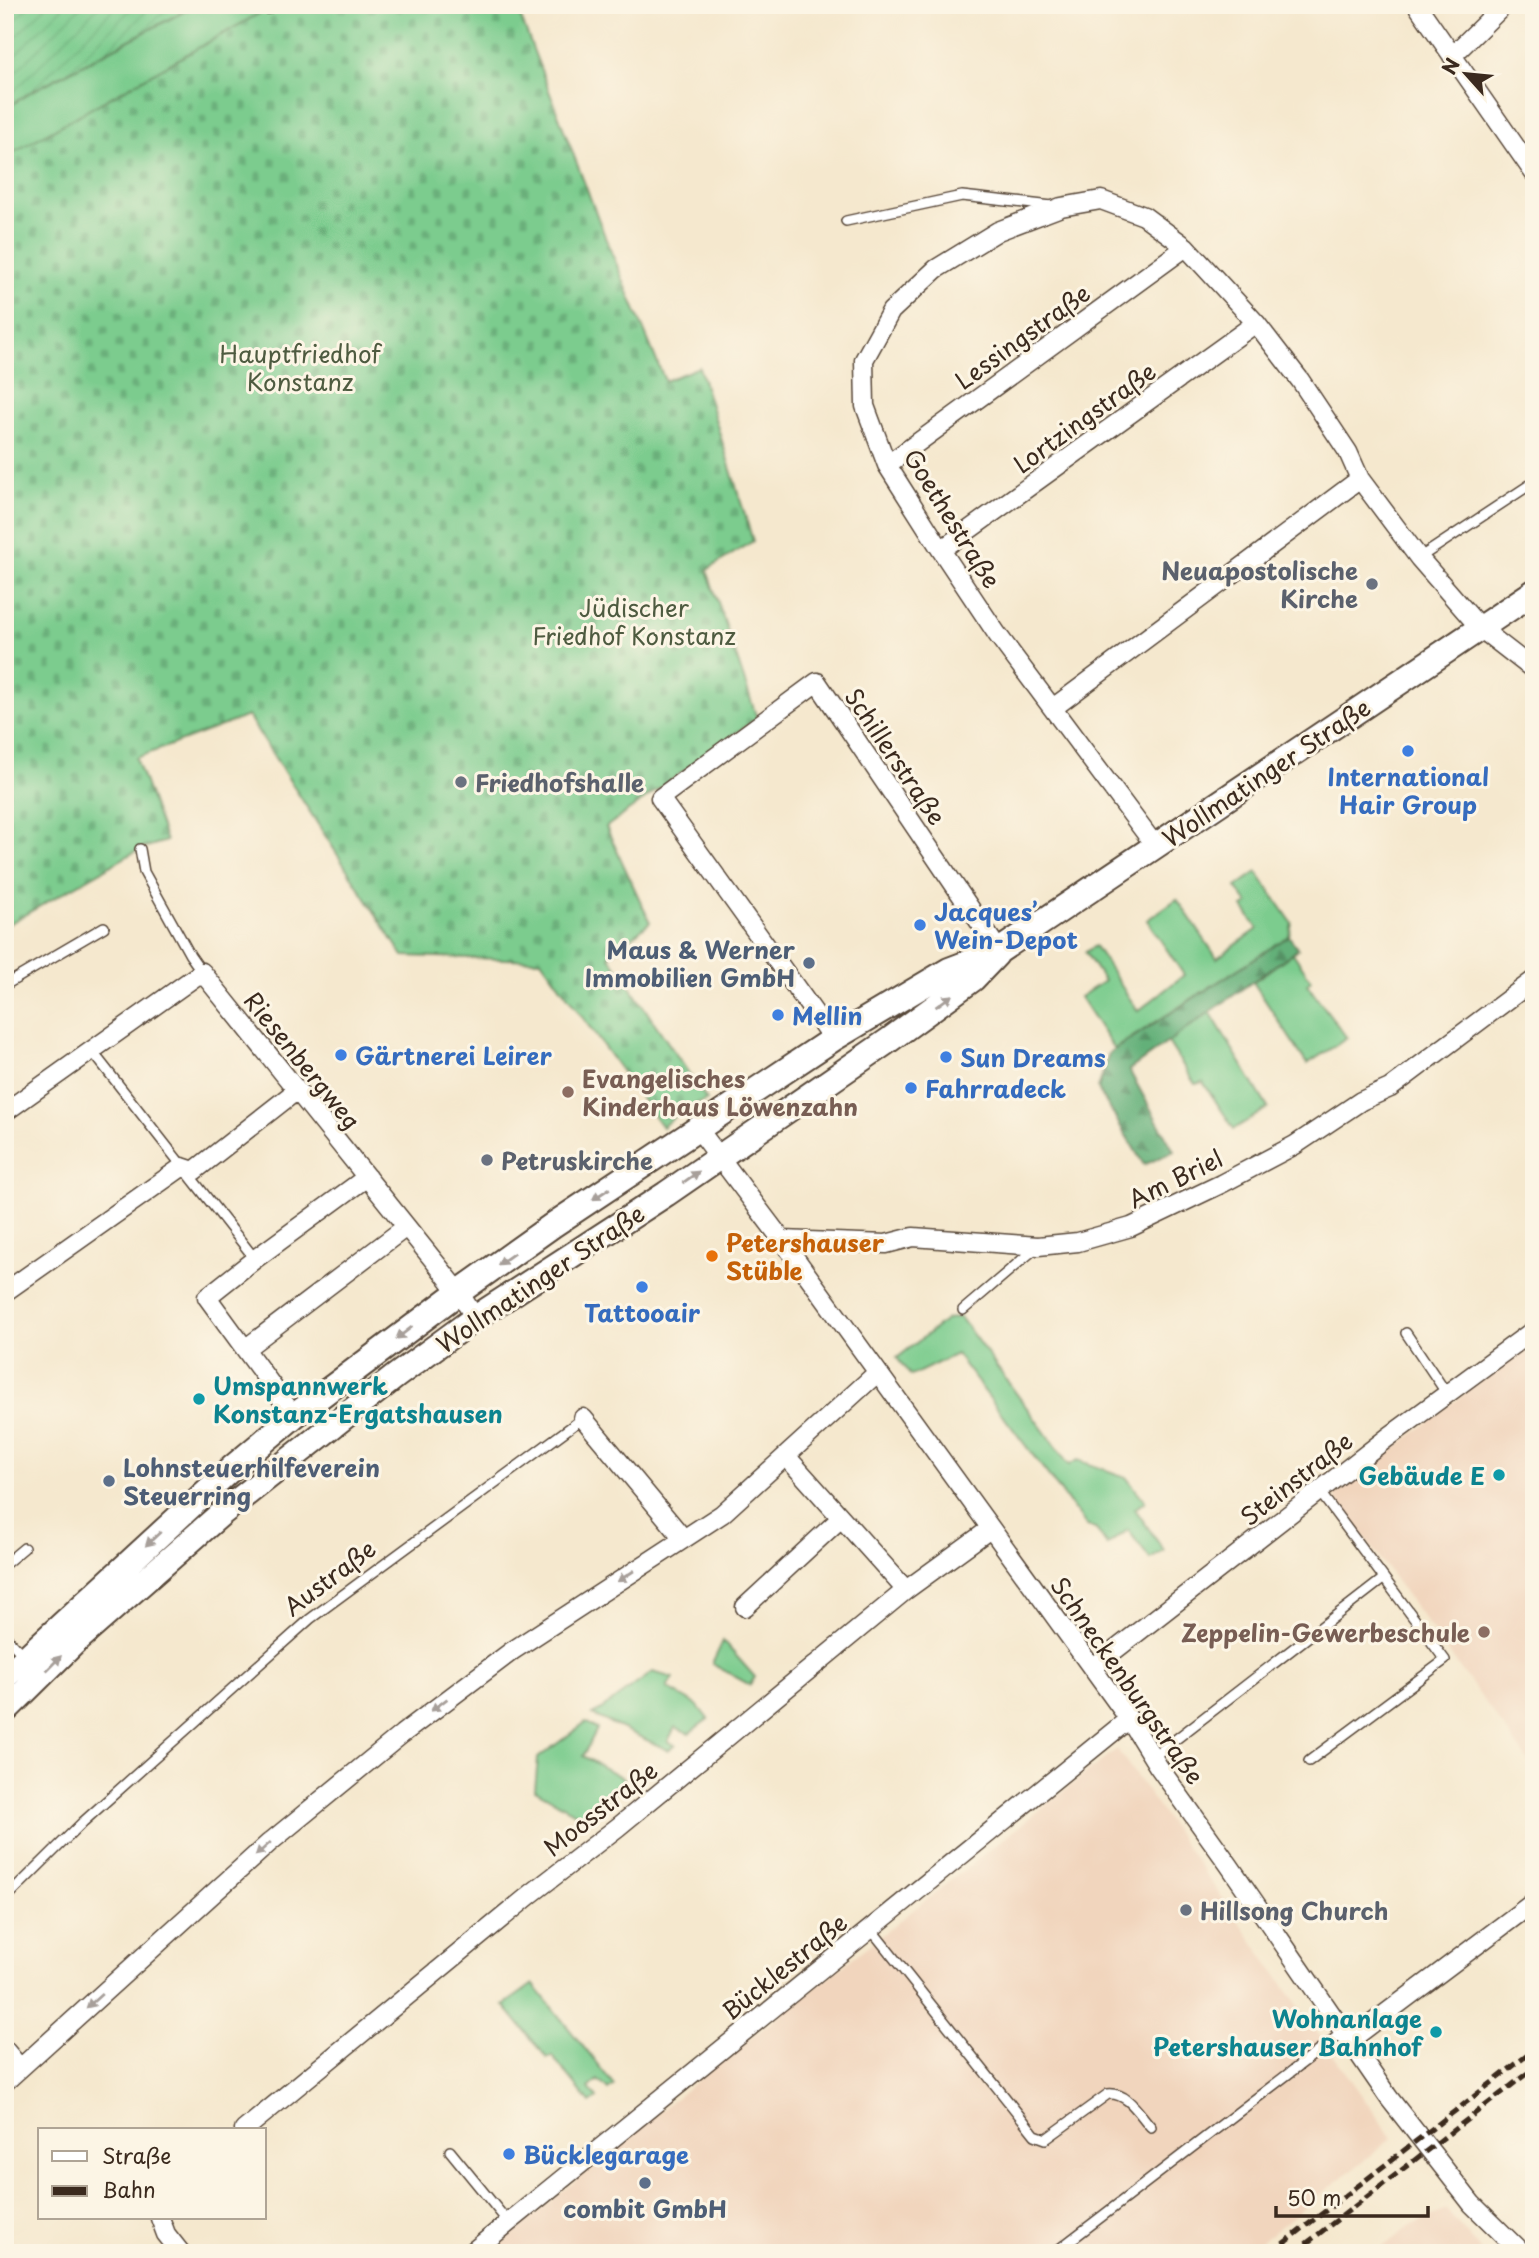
<svg xmlns="http://www.w3.org/2000/svg" width="1539" height="2258" viewBox="0 0 1539 2258" font-family="'Playpen Sans',sans-serif">
	<defs>
		<pattern id="forest-firs" width="22" height="20" patternUnits="userSpaceOnUse" patternTransform="scale(1.75)"><rect width="22" height="20" fill="#64b079"/><path d="M5 1l3.5 6h-7zM16 11l3.5 6h-7z" fill="#548f63"/></pattern>
		<pattern id="cemetery-stones" width="16" height="16" patternUnits="userSpaceOnUse" patternTransform="scale(1.75)"><rect width="16" height="16" fill="#7bcc8e"/><path d="M2 7V4a2 2 0 0 1 4 0v3zM10 15v-3a2 2 0 0 1 4 0v3z" fill="#6baf7a"/></pattern>
		<pattern id="garden-furrows" width="10" height="10" patternUnits="userSpaceOnUse" patternTransform="scale(1.75)"><rect width="10" height="10" fill="#7bcc8e"/><path d="M-1 1l2-2M0 10L10 0M9 11l2-2" fill="none" stroke="#6baf7a"/></pattern>
	</defs>
	<rect width="100%" height="100%" fill="#fcf5e5"/>
	<filter id="ink" filterUnits="userSpaceOnUse"><feTurbulence type="fractalNoise" baseFrequency=".0143" numOctaves="2"/><feDisplacementMap in="SourceGraphic" scale="14" xChannelSelector="R" yChannelSelector="G"/><feConvolveMatrix kernelMatrix="1 2 1 2 8 2 1 2 1" color-interpolation-filters="sRGB"/></filter>
	<filter id="wash" filterUnits="userSpaceOnUse"><feTurbulence type="fractalNoise" baseFrequency=".00686" numOctaves="4" result="noise"/><feDisplacementMap in="SourceGraphic" scale="28" xChannelSelector="R" yChannelSelector="G"/><feGaussianBlur stdDeviation="1.57" result="paint"/><feColorMatrix in="noise" values="0 0 0 0 0 0 0 0 0 0 0 0 0 0 0 0 0 1.4 0 .05"/><feComposite in="paint" operator="in"/></filter>
	<g filter="url(#wash)">
		<rect width="100%" height="100%" fill="#f5e8ce"/>
		<path fill="#f1d5bd" d="M 1534,1339 L 1534,1769 L 1334,1496 Z
			M 1117,1749 L 1392,2138 L 1247,2253 L 488,2253 L 688,2088 Z
			M 1446,2210 L 1483,2253 L 1375,2253 L 1410,2226 Z"/>
		<path fill="#7bcc8e" stroke="#5b7b56" stroke-width="2" d="M 196,5 L 269,5 L 268,9 L 5,157 L 5,109 L 32,91 Z
			M 1257,872 L 1292,923 L 1289,936 L 1114,1049 L 1080,997 L 1104,981 L 1085,952 L 1095,946 L 1138,1011 L 1184,975 L 1147,920 L 1177,899 L 1217,958 L 1258,929 L 1243,907 L 1248,904 L 1236,887 Z
			M 1293,953 L 1311,980 L 1307,984 L 1347,1038 L 1307,1064 L 1253,982 Z
			M 1210,1012 L 1268,1108 L 1234,1129 L 1203,1082 L 1195,1084 L 1168,1042 Z
			M 960,1317 L 1069,1465 L 1078,1460 L 1126,1477 L 1145,1501 L 1135,1509 L 1164,1551 L 1150,1559 L 1128,1530 L 1107,1545 L 1095,1528 L 1087,1526 L 956,1354 L 911,1376 L 897,1358 L 947,1319 Z
			M 723,1641 L 755,1677 L 750,1685 L 712,1664 Z
			M 653,1672 L 673,1678 L 667,1688 L 697,1705 L 708,1719 L 689,1733 L 675,1727 L 668,1741 L 675,1745 L 668,1750 L 593,1715 Z
			M 586,1722 L 597,1729 L 583,1756 L 630,1782 L 581,1816 L 535,1790 L 538,1758 Z
			M 533,1984 L 614,2085 L 608,2090 L 598,2080 L 589,2088 L 597,2098 L 590,2103 L 552,2056 L 547,2058 L 504,2005 Z"/>
		<path fill="url(#forest-firs)" stroke="#506d4c" stroke-width="2" d="M 1289,936 L 1298,949 L 1129,1070 L 1174,1151 L 1144,1165 L 1098,1089 L 1109,1053 Z"/>
		<path fill="url(#cemetery-stones)" stroke="#5b7b56" stroke-width="2" d="M 269,5 L 516,5 L 606,239 L 665,381 L 699,367 L 753,541 L 707,570 L 757,718 L 606,827 L 650,922 L 609,956 L 707,1100 L 683,1109 L 662,1127 L 541,960 L 403,956 L 248,716 L 136,758 L 166,841 L 140,849 L 5,926 L 5,157 L 267,9 Z"/>
		<path fill="url(#garden-furrows)" stroke="#5b7b56" stroke-width="2" d="M 5,5 L 196,5 L 32,91 L 5,109 Z"/>
	</g>
	<g filter="url(#ink)">
		<g fill="none" stroke-linecap="round" stroke-linejoin="round">
			<defs>
				<path id="lane" d="M 267,5 L 268,9
					M 846,221 L 962,196 L 1052,206
					M 1419,558 L 1534,482
					M 140,849 L 144,872 L 190,955 L 202,972
					M 5,985 L 104,927
					M 92,1051 L 255,1259
					M 963,1310 L 1037,1247
					M 1406,1333 L 1447,1394
					M 5,1564 L 24,1548
					M 5,1636 L 23,1655
					M 1153,1757 L 1383,1579
					M 1309,1761 L 1445,1660 L 1319,1491
					M 5,1899 L 83,1822 L 310,1619 L 583,1418
					M 870,1928 L 1035,2135 L 1046,2139 L 1108,2094 C 1128,2092 1139,2114 1151,2127
					M 450,2151 L 508,2222
					M 1054,2253 L 1343,2032"/>
				<path id="street" d="M 1417,5 L 1534,173
					M 1452,56 L 1504,5
					M 887,465 L 1186,247
					M 941,550 L 1256,323
					M 1053,708 L 1360,479
					M 1156,847 L 997,634 L 941,550 L 887,465 L 865,406 L 864,360 L 891,311 L 936,269 L 998,231 L 1061,207 L 1101,200 L 1144,216 L 1186,247 L 1256,323 L 1300,380 L 1348,452 L 1360,479 L 1419,558 L 1480,628 L 1534,670
					M 833,1039 L 660,798 L 817,682 L 999,951
					M 5,1112 L 202,972 L 459,1292 L 475,1318
					M 699,1130 L 782,1240 L 1129,1719 L 1158,1766 L 1229,1865 L 1389,2098 L 1472,2204 L 1522,2253
					M 782,1240 L 886,1244 L 913,1237 L 1038,1246 L 1078,1242 L 1131,1227 L 1221,1184 L 1295,1145 L 1361,1101 L 1390,1088 L 1534,980
					M 5,1292 L 182,1167 L 194,1171 L 296,1091
					M 245,1349 L 406,1227
					M 294,1416 L 207,1297 L 255,1259 L 367,1177
					M 583,1418 L 683,1538
					M 786,1456 L 906,1590
					M 745,1607 L 841,1518
					M 1092,1668 L 1387,1438 L 1534,1330
					M 1349,2041 L 1534,1902
					M 5,2050 L 20,2068
					M 5,2082 L 269,1843 L 402,1734 L 512,1651 L 722,1514 L 877,1373
					M 244,2130 L 531,1894 L 618,1827 L 906,1590 L 990,1529
					M 160,2218 L 166,2234 L 181,2253
					M 471,2253 L 1129,1719"/>
				<path id="secondary" d="M 5,1677 L 232,1468 L 294,1416 L 459,1292 L 553,1225 L 833,1039 L 949,970 L 999,951 L 1534,592
					M 5,1711 L 74,1643 L 222,1513 L 396,1376 L 475,1318 L 666,1194 L 888,1041 L 973,979 L 996,955"/>
			</defs>
			<use href="#lane" stroke="#574638" stroke-width="12"/>
			<use href="#street" stroke="#574638" stroke-width="21"/>
			<use href="#secondary" stroke="#574638" stroke-width="28"/>
			<use href="#lane" stroke="#fff" stroke-width="9"/>
			<use href="#street" stroke="#fff" stroke-width="18"/>
			<use href="#secondary" stroke="#fff" stroke-width="24"/>
			<path stroke="#3b2a1e" stroke-width="5" stroke-dasharray="10 5" stroke-linecap="butt" d="M 1271,2253 L 1534,2050
				M 1294,2253 L 1534,2068"/>
		</g>
		<defs><path id="oneway-solid" d="M-6-.8H1V-3.2L6.5 0L1 3.2V.8H-6Z" transform="scale(1.75)"/></defs>
		<g fill="#a79f9a">
			<use href="#oneway-solid" transform="translate(944 1001) rotate(-36)"/>
			<use href="#oneway-solid" transform="translate(691 1177) rotate(-35)"/>
			<use href="#oneway-solid" transform="translate(601 1194) rotate(147)"/>
			<use href="#oneway-solid" transform="translate(506 1259) rotate(145)"/>
			<use href="#oneway-solid" transform="translate(404 1333) rotate(143)"/>
			<use href="#oneway-solid" transform="translate(153 1539) rotate(137)"/>
			<use href="#oneway-solid" transform="translate(626 1576) rotate(147)"/>
			<use href="#oneway-solid" transform="translate(54 1663) rotate(-45)"/>
			<use href="#oneway-solid" transform="translate(439 1705) rotate(143)"/>
			<use href="#oneway-solid" transform="translate(263 1849) rotate(138)"/>
			<use href="#oneway-solid" transform="translate(94 2001) rotate(138)"/>
		</g>
	</g>
	<g fill="#6b7280" stroke="#fcf5e5" stroke-width="2.5">
		<circle cx="1372" cy="584" r="7"/>
		<circle cx="461" cy="782" r="7"/>
		<circle cx="487" cy="1160" r="7"/>
		<circle cx="1186" cy="1910" r="7"/>
	</g>
	<g fill="#3f7fe0" stroke="#fcf5e5" stroke-width="2.5">
		<circle cx="1408" cy="751" r="7"/>
		<circle cx="920" cy="925" r="7"/>
		<circle cx="778" cy="1015" r="7"/>
		<circle cx="341" cy="1055" r="7"/>
		<circle cx="946" cy="1057" r="7"/>
		<circle cx="911" cy="1088" r="7"/>
		<circle cx="642" cy="1287" r="7"/>
		<circle cx="509" cy="2154" r="7"/>
	</g>
	<g fill="#5c6f8a" stroke="#fcf5e5" stroke-width="2.5">
		<circle cx="809" cy="963" r="7"/>
		<circle cx="109" cy="1481" r="7"/>
		<circle cx="645" cy="2183" r="7"/>
	</g>
	<g fill="#8d6e63" stroke="#fcf5e5" stroke-width="2.5">
		<circle cx="568" cy="1092" r="7"/>
		<circle cx="1484" cy="1632" r="7"/>
	</g>
	<circle fill="#e8710a" stroke="#fcf5e5" stroke-width="2.5" cx="712" cy="1256" r="7"/>
	<g fill="#0f9aa8" stroke="#fcf5e5" stroke-width="2.5">
		<circle cx="199" cy="1399" r="7"/>
		<circle cx="1499" cy="1475" r="7"/>
		<circle cx="1436" cy="2032" r="7"/>
	</g>
	<g text-anchor="middle" dominant-baseline="central" stroke-width="6" stroke-linejoin="round" paint-order="stroke">
		<g font-size="24" fill="#3b2a1e" stroke="#fcf5e5">
			<text transform="translate(1022 336) rotate(-36)">Lessingstraße</text>
			<text transform="translate(1084 417) rotate(-36)">Lortzingstraße</text>
			<text transform="translate(953 518) rotate(58)">Goethestraße</text>
			<text transform="translate(896 756) rotate(56)">Schillerstraße</text>
			<text transform="translate(1266 772) rotate(-34)">Wollmatinger Straße</text>
			<text transform="translate(303 1060) rotate(51)">Riesenbergweg</text>
			<text transform="translate(1175 1178) rotate(-26)">Am Briel</text>
			<text transform="translate(540 1278) rotate(-34)">Wollmatinger Straße</text>
			<text transform="translate(1296 1478) rotate(-38)">Steinstraße</text>
			<text transform="translate(329 1577) rotate(-37)">Austraße</text>
			<text transform="translate(1128 1680) rotate(55)">Schneckenburgstraße</text>
			<text transform="translate(600 1808) rotate(-38)">Moosstraße</text>
			<text transform="translate(784 1966) rotate(-39)">Bücklestraße</text>
		</g>
		<g font-size="24" fill="#4e5b40" stroke="#fcf5e5">
			<text x="300" y="353">Hauptfriedhof<tspan x="300" dy="28">Konstanz</tspan></text>
			<text x="634" y="607">Jüdischer<tspan x="634" dy="28">Friedhof Konstanz</tspan></text>
		</g>
		<g font-size="24" font-weight="bold" fill="#5b616d" stroke="#fcf5e5" text-anchor="start">
			<text x="1358" y="570" text-anchor="end">Neuapostolische<tspan x="1358" dy="28">Kirche</tspan></text>
			<text x="475" y="782">Friedhofshalle</text>
			<text x="501" y="1160">Petruskirche</text>
			<text x="1200" y="1910">Hillsong Church</text>
		</g>
		<g font-size="24" font-weight="bold" fill="#366cbe" stroke="#fcf5e5" text-anchor="start">
			<text x="1408" y="776" text-anchor="middle">International<tspan x="1408" dy="28">Hair Group</tspan></text>
			<text x="934" y="911">Jacques’<tspan x="934" dy="28">Wein-Depot</tspan></text>
			<text x="792" y="1015">Mellin</text>
			<text x="355" y="1055">Gärtnerei Leirer</text>
			<text x="960" y="1057">Sun Dreams</text>
			<text x="925" y="1088">Fahrradeck</text>
			<text x="642" y="1312" text-anchor="middle">Tattooair</text>
			<text x="523" y="2154">Bücklegarage</text>
		</g>
		<g font-size="24" font-weight="bold" fill="#4e5e75" stroke="#fcf5e5" text-anchor="end">
			<text x="795" y="949">Maus &amp; Werner<tspan x="795" dy="28">Immobilien GmbH</tspan></text>
			<text x="123" y="1467" text-anchor="start">Lohnsteuerhilfeverein<tspan x="123" dy="28">Steuerring</tspan></text>
			<text x="645" y="2208" text-anchor="middle">combit GmbH</text>
		</g>
		<g font-size="24" font-weight="bold" fill="#785e54" stroke="#fcf5e5" text-anchor="start">
			<text x="582" y="1078">Evangelisches<tspan x="582" dy="28">Kinderhaus Löwenzahn</tspan></text>
			<text x="1470" y="1632" text-anchor="end">Zeppelin-Gewerbeschule</text>
		</g>
		<g font-size="24" font-weight="bold" fill="#c56008" stroke="#fcf5e5" text-anchor="start">
			<text x="726" y="1242">Petershauser<tspan x="726" dy="28">Stüble</tspan></text>
		</g>
		<g font-size="24" font-weight="bold" fill="#0d838f" stroke="#fcf5e5" text-anchor="end">
			<text x="213" y="1385" text-anchor="start">Umspannwerk<tspan x="213" dy="28">Konstanz-Ergatshausen</tspan></text>
			<text x="1485" y="1475">Gebäude E</text>
			<text x="1422" y="2018">Wohnanlage<tspan x="1422" dy="28">Petershauser Bahnhof</tspan></text>
		</g>
	</g>
	<rect width="1539" height="2258" fill="none" stroke="#fcf5e5" stroke-width="28"/>
	<rect x="38" y="2128" width="228" height="91" fill="#fcf5e5" stroke="#afa495" stroke-width="2"/>
	<rect x="52" y="2151" width="35" height="10" fill="#ffffff" stroke="#afa495" stroke-width="2"/>
	<text x="102" y="2164" font-size="21" fill="#3b2a1e">Straße</text>
	<rect x="52" y="2186" width="35" height="10" fill="#3b2a1e" stroke="#afa495" stroke-width="2"/>
	<text x="102" y="2198" font-size="21" fill="#3b2a1e">Bahn</text>
	<g transform="translate(1466 74) rotate(297)" stroke="#fcf5e5" stroke-width="5" paint-order="stroke">
	<path d="M0-5L12 26L0 18L-12 26Z" fill="#3b2a1e"/>
	<text y="-10" font-size="19" font-weight="bold" text-anchor="middle" fill="#3b2a1e">N</text>
	</g>
	<path d="M1276 2206v10h152v-10" fill="none" stroke="#3b2a1e" stroke-width="3.5"/>
	<text x="1287" y="2206" font-size="21" fill="#3b2a1e" stroke="#fcf5e5" stroke-width="5" paint-order="stroke">50 m</text>
</svg>
